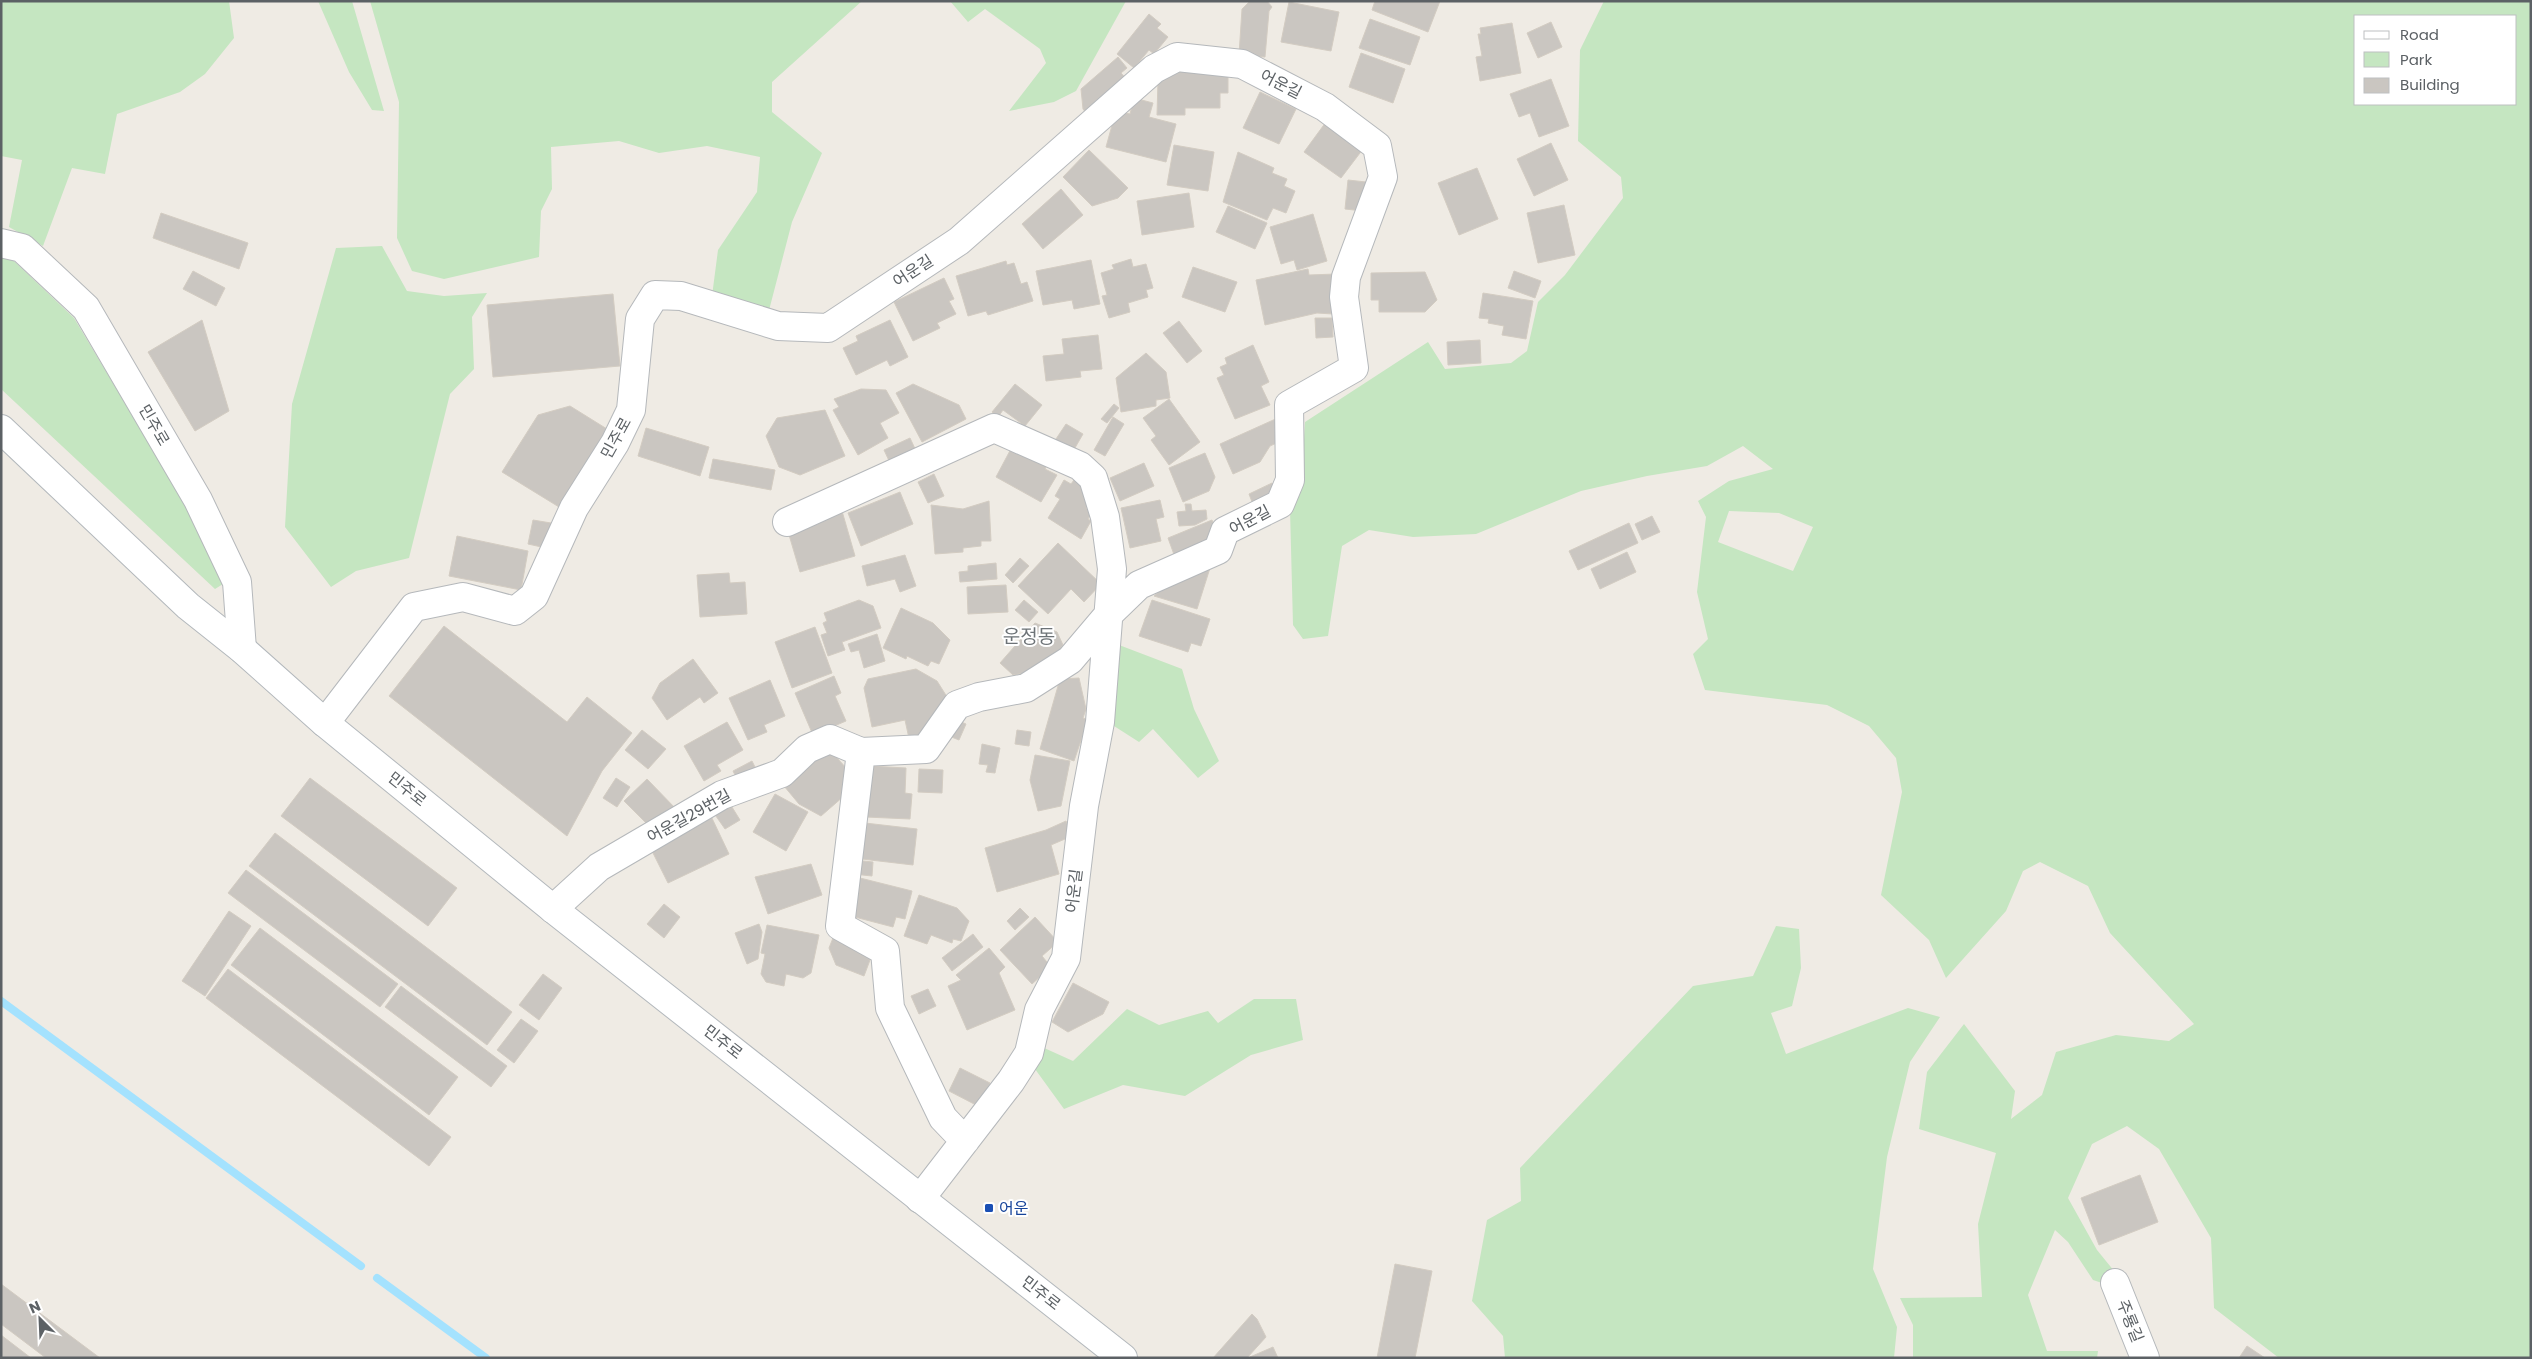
<svg xmlns="http://www.w3.org/2000/svg" width="2532" height="1359" viewBox="0 0 2532 1359" font-family="Poppins,'Noto Sans KR',sans-serif">
	<rect width="100%" height="100%" fill="#efebe4"/>
	<path fill="#c5e6c1" fill-rule="evenodd" d="M 1,1 L 229,1 L 234,38 L 205,74 L 180,92 L 117,114 L 105,174 L 72,168 L 43,246 L 9,227 L 22,160 L 1,156 Z
		M 318,1 L 352,1 L 384,111 L 372,110 L 349,72 Z
		M 370,1 L 862,1 L 772,82 L 772,112 L 822,153 L 792,222 L 767,318 L 712,296 L 718,250 L 757,192 L 760,157 L 707,146 L 659,153 L 619,141 L 551,147 L 552,189 L 541,211 L 539,257 L 444,279 L 412,271 L 397,238 L 399,102 Z
		M 950,1 L 1126,1 L 1076,91 L 1054,102 L 1009,111 L 1046,63 L 1040,49 L 985,9 L 968,22 Z
		M 1604,1 L 2531,1 L 2531,1358 L 2279,1358 L 2214,1308 L 2211,1238 L 2159,1149 L 2127,1126 L 2092,1144 L 2068,1198 L 2097,1250 L 2119,1277 L 2105,1284 L 2093,1280 L 2068,1242 L 2055,1230 L 2028,1295 L 2047,1351 L 2098,1351 L 2097,1358 L 1913,1358 L 1913,1325 L 1900,1298 L 1982,1297 L 1978,1224 L 1996,1153 L 1919,1129 L 1927,1072 L 1964,1024 L 2015,1091 L 2011,1119 L 2042,1095 L 2056,1052 L 2116,1035 L 2169,1041 L 2194,1024 L 2110,933 L 2088,886 L 2040,862 L 2023,871 L 2006,911 L 1946,978 L 1929,940 L 1881,895 L 1902,792 L 1896,758 L 1869,726 L 1827,705 L 1705,690 L 1693,654 L 1708,639 L 1697,592 L 1706,517 L 1698,501 L 1729,481 L 1773,469 L 1743,446 L 1707,466 L 1647,476 L 1581,491 L 1476,534 L 1413,537 L 1369,530 L 1342,546 L 1328,636 L 1303,639 L 1293,625 L 1290,509 L 1302,473 L 1305,422 L 1428,342 L 1445,369 L 1511,363 L 1527,351 L 1538,302 L 1565,275 L 1623,198 L 1621,177 L 1578,141 L 1580,50 ZM 2356,16 L 2516,16 L 2516,104 L 2356,104 ZM 1729,511 L 1779,513 L 1813,527 L 1793,571 L 1718,542 Z
		M 382,246 L 407,291 L 444,296 L 487,293 L 472,317 L 474,369 L 450,394 L 409,558 L 356,571 L 331,587 L 285,527 L 292,404 L 336,248 Z
		M 1,257 L 14,261 L 74,318 L 186,505 L 223,584 L 215,589 L 1,389 Z
		M 1119,645 L 1182,669 L 1194,709 L 1219,761 L 1198,778 L 1153,729 L 1139,742 L 1114,726 Z
		M 1776,926 L 1799,929 L 1801,968 L 1792,1006 L 1771,1013 L 1786,1054 L 1908,1008 L 1940,1017 L 1910,1062 L 1887,1157 L 1873,1269 L 1897,1327 L 1894,1358 L 1505,1358 L 1503,1336 L 1472,1301 L 1487,1220 L 1521,1201 L 1520,1168 L 1693,986 L 1753,976 Z
		M 1254,999 L 1296,999 L 1303,1040 L 1251,1055 L 1185,1096 L 1123,1085 L 1064,1109 L 1035,1069 L 1042,1047 L 1073,1061 L 1127,1009 L 1159,1025 L 1208,1011 L 1218,1023 Z"/>
	<g fill="none" stroke-linecap="round" stroke-linejoin="round">
		<path stroke="#a4e2fe" stroke-width="8" d="M 1,1001 L 361,1266
			M 377,1278 L 486,1358"/>
	</g>
	<path fill="#cac6c1" stroke="#d3ccc2" d="M 1250,1 L 1267,1 L 1272,7 L 1269,11 L 1265,57 L 1239,55 L 1242,9 Z
		M 1375,1 L 1440,1 L 1428,32 L 1372,10 Z
		M 1289,2 L 1339,12 L 1331,51 L 1281,42 Z
		M 1149,14 L 1161,24 L 1157,28 L 1168,37 L 1154,54 L 1149,50 L 1134,68 L 1117,54 Z
		M 1370,19 L 1420,37 L 1410,65 L 1359,48 Z
		M 1551,22 L 1562,47 L 1538,58 L 1527,33 Z
		M 1512,23 L 1521,73 L 1480,81 L 1476,57 L 1482,56 L 1478,34 L 1481,34 L 1480,28 Z
		M 1361,53 L 1405,69 L 1393,103 L 1349,87 Z
		M 1118,57 L 1127,68 L 1121,73 L 1130,83 L 1090,118 L 1083,109 L 1081,89 Z
		M 1175,70 L 1228,70 L 1228,93 L 1220,93 L 1220,108 L 1185,108 L 1185,115 L 1157,115 L 1158,80 Z
		M 1551,79 L 1569,126 L 1539,137 L 1530,113 L 1519,117 L 1510,94 Z
		M 1260,92 L 1296,109 L 1279,144 L 1243,128 Z
		M 1134,98 L 1153,103 L 1149,117 L 1176,124 L 1166,162 L 1106,147 L 1116,111 L 1130,114 Z
		M 1326,122 L 1363,149 L 1341,178 L 1304,152 Z
		M 1551,143 L 1568,180 L 1534,196 L 1517,159 Z
		M 1174,145 L 1214,152 L 1208,191 L 1167,185 Z
		M 1089,150 L 1128,188 L 1118,198 L 1092,206 L 1063,177 Z
		M 1238,152 L 1274,168 L 1272,173 L 1287,179 L 1284,186 L 1295,191 L 1286,213 L 1273,208 L 1267,220 L 1223,202 Z
		M 1477,168 L 1498,219 L 1459,235 L 1438,183 Z
		M 1348,180 L 1366,182 L 1363,211 L 1345,209 Z
		M 1061,189 L 1083,215 L 1043,249 L 1022,224 Z
		M 1189,193 L 1194,227 L 1142,235 L 1137,201 Z
		M 1564,205 L 1575,255 L 1538,263 L 1527,213 Z
		M 1228,206 L 1267,223 L 1255,249 L 1216,232 Z
		M 161,213 L 248,243 L 239,269 L 153,238 Z
		M 1313,214 L 1327,261 L 1297,270 L 1294,260 L 1281,264 L 1270,227 Z
		M 1131,259 L 1133,267 L 1146,264 L 1153,288 L 1146,290 L 1148,297 L 1128,303 L 1130,312 L 1109,318 L 1102,296 L 1107,295 L 1101,273 L 1114,269 L 1112,265 Z
		M 1091,260 L 1100,304 L 1074,309 L 1072,300 L 1043,305 L 1036,271 Z
		M 1006,261 L 1007,265 L 1014,263 L 1021,284 L 1027,282 L 1033,301 L 988,315 L 986,311 L 968,316 L 956,276 Z
		M 1193,267 L 1237,282 L 1225,312 L 1182,297 Z
		M 1308,269 L 1309,275 L 1336,274 L 1333,314 L 1317,313 L 1265,325 L 1256,280 Z
		M 193,271 L 225,288 L 216,306 L 183,289 Z
		M 1514,271 L 1541,281 L 1535,298 L 1508,288 Z
		M 1425,272 L 1437,300 L 1425,312 L 1379,312 L 1379,300 L 1371,300 L 1371,273 Z
		M 944,278 L 954,299 L 949,301 L 956,314 L 937,323 L 940,328 L 913,341 L 894,302 Z
		M 1483,293 L 1533,301 L 1526,339 L 1502,335 L 1504,326 L 1488,323 L 1489,319 L 1479,318 Z
		M 613,294 L 620,366 L 493,377 L 487,305 Z
		M 1315,318 L 1332,318 L 1333,337 L 1316,338 Z
		M 202,320 L 229,411 L 195,431 L 148,352 Z
		M 890,320 L 908,357 L 890,366 L 887,360 L 856,375 L 843,348 L 858,341 L 856,336 Z
		M 1179,321 L 1202,351 L 1187,363 L 1163,333 Z
		M 1098,335 L 1102,369 L 1080,371 L 1081,377 L 1046,381 L 1043,356 L 1064,354 L 1062,339 Z
		M 1480,340 L 1481,363 L 1448,365 L 1447,342 Z
		M 1253,345 L 1269,382 L 1261,386 L 1270,405 L 1235,419 L 1217,378 L 1224,375 L 1220,367 L 1227,364 L 1225,358 Z
		M 1146,353 L 1166,372 L 1170,398 L 1156,400 L 1156,406 L 1121,412 L 1116,378 Z
		M 913,384 L 959,405 L 966,419 L 922,442 L 896,393 Z
		M 1015,384 L 1042,405 L 1025,426 L 1003,410 L 998,417 L 992,412 Z
		M 861,389 L 886,390 L 899,413 L 880,423 L 888,438 L 858,455 L 833,410 L 839,407 L 834,399 Z
		M 1169,399 L 1200,442 L 1169,465 L 1151,440 L 1156,436 L 1143,418 Z
		M 1114,404 L 1119,408 L 1107,423 L 1101,419 Z
		M 570,406 L 607,429 L 559,507 L 502,472 L 538,415 Z
		M 825,410 L 845,456 L 800,475 L 779,467 L 766,436 L 777,418 Z
		M 1113,417 L 1124,424 L 1105,456 L 1094,450 Z
		M 1280,417 L 1281,441 L 1270,446 L 1260,462 L 1233,474 L 1220,444 Z
		M 1066,424 L 1083,434 L 1072,453 L 1054,442 Z
		M 646,428 L 709,447 L 700,476 L 638,456 Z
		M 910,438 L 917,453 L 891,465 L 884,450 Z
		M 1013,445 L 1048,464 L 1045,469 L 1057,475 L 1041,502 L 996,477 Z
		M 1205,453 L 1215,477 L 1209,491 L 1183,502 L 1169,468 Z
		M 713,459 L 775,470 L 771,490 L 709,478 Z
		M 1144,463 L 1154,486 L 1120,501 L 1110,478 Z
		M 934,474 L 944,496 L 928,503 L 918,482 Z
		M 1064,480 L 1071,484 L 1074,480 L 1090,490 L 1091,501 L 1086,508 L 1092,512 L 1088,519 L 1091,521 L 1081,539 L 1048,518 L 1060,499 L 1055,496 Z
		M 1272,483 L 1278,496 L 1254,507 L 1249,494 Z
		M 900,492 L 913,524 L 861,546 L 848,513 Z
		M 1160,500 L 1164,517 L 1156,519 L 1161,541 L 1130,548 L 1121,508 Z
		M 989,501 L 991,541 L 981,541 L 981,546 L 963,548 L 963,552 L 935,554 L 931,505 L 963,509 Z
		M 1185,504 L 1191,504 L 1192,511 L 1206,510 L 1207,519 L 1195,525 L 1179,526 L 1177,512 L 1186,511 Z
		M 842,511 L 855,556 L 800,572 L 787,528 Z
		M 1652,516 L 1660,532 L 1642,540 L 1635,524 Z
		M 533,520 L 551,523 L 546,548 L 528,544 Z
		M 1212,520 L 1216,531 L 1213,544 L 1176,560 L 1168,538 Z
		M 1629,523 L 1638,543 L 1578,570 L 1569,551 Z
		M 457,536 L 528,551 L 521,590 L 449,576 Z
		M 1058,543 L 1101,584 L 1084,602 L 1071,589 L 1048,614 L 1018,586 Z
		M 1627,552 L 1636,572 L 1600,589 L 1591,569 Z
		M 905,555 L 916,586 L 900,592 L 895,579 L 867,586 L 862,566 Z
		M 1020,558 L 1029,566 L 1013,583 L 1005,575 Z
		M 996,563 L 997,579 L 960,582 L 959,572 L 968,571 L 968,566 Z
		M 1210,568 L 1197,609 L 1154,596 L 1181,573 Z
		M 729,573 L 730,583 L 745,582 L 747,614 L 700,617 L 697,575 Z
		M 1006,585 L 1008,612 L 968,614 L 967,587 Z
		M 859,600 L 873,606 L 881,628 L 842,642 L 845,650 L 828,656 L 821,635 L 827,633 L 823,623 L 827,621 L 824,613 Z
		M 1024,600 L 1038,612 L 1029,622 L 1015,610 Z
		M 1152,600 L 1210,619 L 1201,646 L 1191,643 L 1188,652 L 1139,636 Z
		M 901,608 L 933,623 L 950,640 L 939,664 L 931,661 L 928,666 L 907,656 L 906,659 L 883,648 Z
		M 1035,623 L 1057,632 L 1063,645 L 1046,669 L 1013,675 L 1000,663 Z
		M 444,626 L 567,722 L 587,697 L 632,733 L 602,771 L 567,836 L 389,696 Z
		M 815,627 L 832,673 L 792,688 L 775,642 Z
		M 877,634 L 885,661 L 864,668 L 859,650 L 851,652 L 848,644 Z
		M 693,659 L 718,693 L 704,703 L 700,697 L 667,720 L 652,698 L 660,683 Z
		M 916,669 L 937,681 L 949,700 L 925,740 L 910,743 L 905,720 L 872,727 L 864,688 L 868,679 Z
		M 834,676 L 841,693 L 835,696 L 846,721 L 813,735 L 795,693 Z
		M 1079,678 L 1086,709 L 1083,718 L 1088,720 L 1074,761 L 1040,749 L 1060,679 Z
		M 770,680 L 785,716 L 764,725 L 767,732 L 748,740 L 729,698 Z
		M 952,718 L 966,724 L 959,740 L 944,734 Z
		M 727,722 L 743,750 L 717,765 L 721,771 L 704,781 L 684,746 Z
		M 642,730 L 666,749 L 648,769 L 625,750 Z
		M 1017,730 L 1031,732 L 1029,746 L 1015,744 Z
		M 982,744 L 1000,748 L 995,773 L 986,772 L 988,765 L 979,764 Z
		M 828,748 L 848,770 L 844,796 L 821,816 L 799,804 L 784,786 Z
		M 1035,755 L 1070,761 L 1061,806 L 1038,811 L 1030,780 Z
		M 752,761 L 756,769 L 737,779 L 733,771 Z
		M 870,766 L 906,768 L 905,793 L 912,794 L 910,819 L 866,817 Z
		M 919,769 L 943,770 L 942,793 L 918,792 Z
		M 310,778 L 457,888 L 428,926 L 281,816 Z
		M 616,778 L 630,787 L 617,807 L 603,798 Z
		M 647,779 L 676,809 L 648,825 L 624,801 Z
		M 775,794 L 808,812 L 786,851 L 753,832 Z
		M 727,799 L 740,820 L 725,829 L 711,809 Z
		M 710,814 L 729,854 L 668,883 L 648,843 Z
		M 1066,821 L 1072,836 L 1051,845 L 1059,874 L 997,892 L 985,848 L 1046,830 Z
		M 865,823 L 917,829 L 913,865 L 862,859 Z
		M 275,833 L 512,1012 L 487,1045 L 249,866 Z
		M 854,860 L 873,862 L 872,876 L 853,874 Z
		M 811,864 L 822,895 L 768,914 L 755,877 Z
		M 246,870 L 398,984 L 380,1007 L 228,893 Z
		M 860,878 L 912,891 L 905,919 L 896,917 L 893,927 L 851,916 Z
		M 919,895 L 957,908 L 969,921 L 961,941 L 953,939 L 952,943 L 931,935 L 927,944 L 904,936 Z
		M 664,904 L 680,917 L 664,938 L 647,924 Z
		M 1020,908 L 1029,917 L 1015,930 L 1007,921 Z
		M 229,911 L 251,926 L 205,996 L 182,981 Z
		M 1035,917 L 1058,942 L 1042,956 L 1051,967 L 1032,984 L 1000,950 Z
		M 759,924 L 762,932 L 758,959 L 747,964 L 735,933 Z
		M 767,925 L 819,935 L 811,973 L 803,978 L 786,974 L 784,986 L 766,982 L 761,974 L 765,954 L 761,953 Z
		M 260,928 L 458,1077 L 429,1115 L 231,965 Z
		M 973,934 L 983,947 L 952,971 L 942,958 Z
		M 833,938 L 873,952 L 864,976 L 836,965 L 829,948 Z
		M 989,948 L 1005,967 L 999,973 L 1015,1010 L 967,1030 L 948,986 L 961,980 L 956,975 Z
		M 228,969 L 451,1137 L 429,1166 L 206,998 Z
		M 543,974 L 562,988 L 539,1020 L 519,1005 Z
		M 1073,983 L 1109,1002 L 1103,1014 L 1068,1032 L 1052,1022 Z
		M 401,986 L 507,1066 L 491,1087 L 385,1007 Z
		M 928,989 L 936,1006 L 919,1014 L 911,996 Z
		M 521,1019 L 538,1031 L 514,1063 L 497,1050 Z
		M 960,1068 L 990,1083 L 978,1106 L 949,1091 Z
		M 2140,1175 L 2158,1222 L 2099,1245 L 2081,1198 Z
		M 1395,1264 L 1432,1271 L 1415,1358 L 1377,1358 Z
		M 1,1284 L 100,1358 L 46,1358 L 1,1324 Z
		M 1252,1314 L 1257,1319 L 1266,1337 L 1247,1358 L 1213,1358 Z
		M 1,1335 L 31,1358 L 1,1358 Z
		M 2247,1346 L 2265,1358 L 2239,1358 Z
		M 1273,1347 L 1278,1358 L 1250,1358 L 1250,1357 Z"/>
	<g fill="none" stroke-linecap="round" stroke-linejoin="round">
		<defs>
			<path id="minor" d="M 1,243 L 22,248 L 86,308 L 198,500 L 237,582 L 242,649
				M 787,522 L 994,428 L 1080,466 L 1093,478 L 1105,517 L 1112,569 L 1100,722 L 1084,806 L 1066,958 L 1039,1010 L 1029,1053 L 1011,1081 L 920,1199
				M 325,723 L 414,607 L 463,597 L 515,611 L 534,596 L 574,508 L 615,443 L 631,410 L 640,319 L 655,295 L 681,296 L 778,326 L 828,328 L 959,241 L 1154,69 L 1177,57 L 1242,64 L 1325,107 L 1377,146 L 1383,177 L 1346,277 L 1344,297 L 1354,368 L 1289,405 L 1290,480 L 1280,504 L 1225,531 L 1218,550 L 1139,585 L 1109,614 L 1070,660 L 1026,688 L 979,697 L 957,705 L 926,749 L 861,752 L 830,739 L 807,749 L 782,773 L 722,795 L 599,867 L 553,909
				M 861,752 L 840,926 L 885,951 L 890,1008 L 943,1118 L 965,1141
				M 2115,1283 L 2145,1358"/>
			<path id="secondary" d="M 1,429 L 188,606 L 242,649 L 325,723 L 553,909 L 1123,1358"/>
		</defs>
		<use href="#minor" stroke="#b5b8bb" stroke-width="30"/>
		<use href="#secondary" stroke="#b3b8bc" stroke-width="30"/>
		<use href="#minor" stroke="#fff" stroke-width="28"/>
		<use href="#secondary" stroke="#fff" stroke-width="28"/>
	</g>
	<rect fill="#1a4fb4" stroke="#fff" stroke-width="2" x="984" y="1203" width="10" height="10" rx="2.5"/>
	<g text-anchor="middle" dominant-baseline="central" stroke-width="4" stroke-linejoin="round" paint-order="stroke">
		<g font-size="16" fill="#5c6165" stroke="#fff">
			<text transform="translate(1281 84) rotate(27)">어운길</text>
			<text transform="translate(913 271) rotate(-33)">어운길</text>
			<text transform="translate(154 425) rotate(60)">민주로</text>
			<text transform="translate(616 438) rotate(-61)">민주로</text>
			<text transform="translate(1250 520) rotate(-28)">어운길</text>
			<text transform="translate(407 789) rotate(39)">민주로</text>
			<text transform="translate(689 816) rotate(-29)">어운길29번길</text>
			<text transform="translate(1074 891) rotate(-83)">어운길</text>
			<text transform="translate(723 1042) rotate(38)">민주로</text>
			<text transform="translate(1041 1293) rotate(38)">민주로</text>
			<text transform="translate(2130 1321) rotate(68)">주룡길</text>
		</g>
		<g font-size="16" fill="#164399" stroke="#fff" text-anchor="start">
			<text x="999" y="1208">어운</text>
		</g>
		<g font-size="19" fill="#6d7377" stroke="#fff">
			<text x="1029" y="636">운정동</text>
		</g>
	</g>
	<rect width="2532" height="1359" fill="none" stroke="#5c6165" stroke-width="5"/>
	<rect x="2354" y="15" width="162" height="90" fill="#ffffff" stroke="#bec0c1"/>
	<rect x="2364" y="31" width="25" height="8" fill="#ffffff" stroke="#bec0c1"/>
	<text x="2400" y="40" font-size="15" fill="#5c6165">Road</text>
	<rect x="2364" y="52" width="25" height="15" fill="#c5e6c1" stroke="#bec0c1"/>
	<text x="2400" y="65" font-size="15" fill="#5c6165">Park</text>
	<rect x="2364" y="78" width="25" height="15" fill="#cac6c1" stroke="#bec0c1"/>
	<text x="2400" y="90" font-size="15" fill="#5c6165">Building</text>
	<g transform="translate(40 1319) rotate(336)" stroke="#ffffff" stroke-width="4" paint-order="stroke">
	<path d="M0-4L9 19L0 12L-9 19Z" fill="#5c6165"/>
	<text y="-8" font-size="14" font-weight="bold" text-anchor="middle" fill="#5c6165">N</text>
	</g>
</svg>
